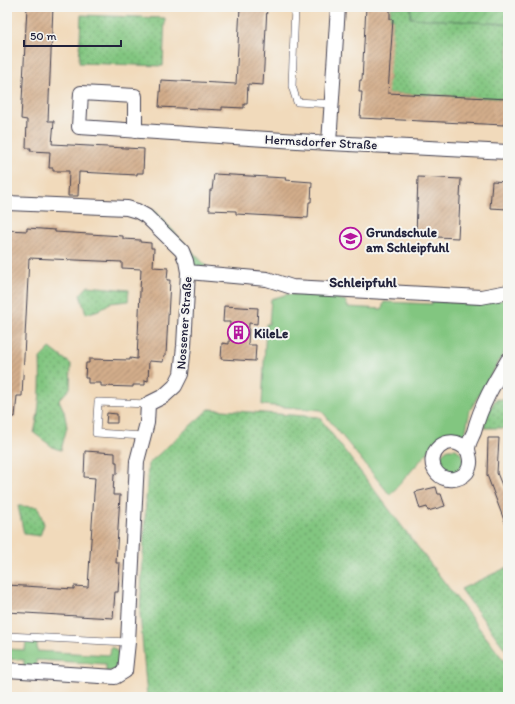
<svg xmlns="http://www.w3.org/2000/svg" width="515" height="704" viewBox="0 0 515 704" font-family="Itim,sans-serif">
	<defs>
		<pattern id="park-dots" width="8" height="8" patternUnits="userSpaceOnUse"><rect width="8" height="8" fill="#82c680"/><path d="M2 2h.1M6 6h.1" fill="none" stroke="#6aa06a" stroke-width="1.8" stroke-linecap="round"/></pattern>
		<pattern id="garden-furrows" width="10" height="10" patternUnits="userSpaceOnUse"><rect width="10" height="10" fill="#82c680"/><path d="M-1 1l2-2M0 10L10 0M9 11l2-2" fill="none" stroke="#6aa06a"/></pattern>
		<pattern id="building-hatch" width="6" height="6" patternUnits="userSpaceOnUse"><rect width="6" height="6" fill="#d3ad8b"/><path d="M-1 1l2-2M0 6l6-6M5 7l2-2" fill="none" stroke="#ab8c73"/></pattern>
	</defs>
	<rect width="100%" height="100%" fill="#f6f6f2"/>
	<filter id="ink" filterUnits="userSpaceOnUse"><feTurbulence type="fractalNoise" baseFrequency=".025" numOctaves="2"/><feDisplacementMap in="SourceGraphic" scale="8" xChannelSelector="R" yChannelSelector="G"/><feConvolveMatrix kernelMatrix="1 2 1 2 8 2 1 2 1" color-interpolation-filters="sRGB"/></filter>
	<filter id="wash" filterUnits="userSpaceOnUse"><feTurbulence type="fractalNoise" baseFrequency=".012" numOctaves="4" result="noise"/><feDisplacementMap in="SourceGraphic" scale="16" xChannelSelector="R" yChannelSelector="G"/><feGaussianBlur stdDeviation="0.9" result="paint"/><feColorMatrix in="noise" values="0 0 0 0 0 0 0 0 0 0 0 0 0 0 0 0 0 1.4 0 .05"/><feComposite in="paint" operator="in"/></filter>
	<g filter="url(#wash)">
		<rect width="100%" height="100%" fill="#f1dabb"/>
		<path fill="#82c680" stroke="#52745e" d="M 153,209 L 207,267 L 192,267 L 151,214 Z
			M 288,294 L 337,296 L 340,300 L 345,300 L 348,307 L 382,309 L 384,302 L 432,304 L 432,301 L 480,304 L 508,299 L 508,346 L 470,410 L 465,435 L 462,438 L 435,444 L 390,495 L 321,410 L 262,405 L 266,324 L 269,324 L 271,299 Z
			M 448,449 L 456,449 L 462,454 L 464,465 L 456,473 L 444,472 C 437,461 438,456 448,449 Z
			M 26,642 L 37,643 L 37,651 L 110,655 L 111,647 C 119,650 125,662 116,669 C 113,671 109,671 106,672 L 106,664 L 36,660 L 36,668 L 24,667 L 24,660 L 7,659 L 7,649 L 25,650 Z"/>
		<path fill="url(#park-dots)" stroke="#52745e" d="M 391,7 L 411,7 L 411,18 L 508,24 L 508,99 L 386,93 L 386,82 L 389,81 L 389,75 L 387,74 L 393,19 L 390,19 Z
			M 81,15 L 165,18 L 163,66 L 79,63 Z
			M 88,286 L 129,290 L 128,301 L 110,303 L 99,310 L 86,314 L 80,295 Z
			M 50,348 L 71,364 L 70,388 L 59,400 L 64,411 L 67,427 L 61,450 L 54,448 L 34,433 C 40,409 41,383 40,358 Z
			M 496,399 L 508,400 L 508,428 L 485,428 L 484,418 Z
			M 209,409 L 319,417 L 508,666 L 508,697 L 147,697 L 140,613 L 148,464 Z
			M 18,506 L 38,507 L 44,524 L 40,536 L 24,534 Z
			M 508,567 L 508,653 L 461,589 Z"/>
		<path fill="url(#garden-furrows)" stroke="#52745e" d="M 411,7 L 491,7 L 492,8 L 505,9 L 506,7 L 508,7 L 508,24 L 411,18 Z"/>
		<g id="blocks">
			<path fill="url(#building-hatch)" d="M 27,7 L 53,7 L 48,121 L 54,121 L 52,144 L 144,149 L 143,173 L 137,173 L 137,175 L 79,172 L 78,196 L 68,196 L 69,171 L 53,171 L 53,168 L 49,168 L 50,152 L 30,151 L 31,148 L 26,148 L 27,120 L 21,119 Z
				M 240,7 L 267,7 L 263,85 L 248,84 L 247,104 L 244,104 L 244,108 L 222,107 L 222,110 L 159,107 L 161,80 L 236,84 Z
				M 366,7 L 390,7 L 390,19 L 393,19 L 388,93 L 508,99 L 508,123 L 504,123 L 504,125 L 360,118 L 362,92 L 359,92 L 360,80 L 362,80 Z
				M 214,174 L 286,178 L 285,180 L 312,182 L 311,202 L 309,202 L 308,218 L 236,214 L 236,211 L 209,210 L 210,190 L 212,190 Z
				M 418,177 L 461,179 L 458,238 L 416,236 Z
				M 492,181 L 508,182 L 508,209 L 490,208 Z
				M 27,228 L 55,230 L 55,232 L 123,236 L 123,239 L 140,240 L 140,242 L 151,243 L 151,248 L 154,248 L 153,267 L 168,268 L 167,280 L 170,280 L 166,355 L 164,355 L 163,362 L 149,361 L 148,381 L 145,380 L 145,385 L 133,385 L 133,387 L 101,386 L 101,383 L 88,383 L 88,378 L 85,378 L 86,363 L 89,363 L 89,359 L 130,360 L 130,358 L 137,359 L 141,269 L 122,268 L 122,262 L 29,258 L 22,396 L 17,396 L 15,417 L 7,417 L 7,230 L 27,231 Z
				M 224,306 L 258,308 L 257,324 L 249,323 L 248,345 L 256,345 L 255,361 L 221,359 L 222,343 L 229,344 L 230,322 L 223,322 Z
				M 107,413 L 117,414 L 117,423 L 106,423 Z
				M 488,438 L 499,438 L 497,473 L 508,500 L 508,528 L 507,528 L 487,475 Z
				M 85,451 L 115,453 L 115,462 L 117,462 L 117,474 L 114,474 L 113,495 L 120,495 L 116,563 L 120,563 L 118,592 L 115,592 L 113,618 L 7,612 L 7,585 L 74,589 L 74,586 L 88,587 L 95,478 L 84,477 Z
				M 436,487 L 438,494 L 441,494 L 445,506 L 428,511 L 427,507 L 420,509 L 415,492 Z"/>
		</g>
	</g>
	<g filter="url(#ink)">
		<use href="#blocks" fill-opacity="0" stroke="#413e4e" stroke-width="1"/>
		<g fill="none" stroke-linecap="round" stroke-linejoin="round">
			<defs>
				<path id="lane" d="M 295,7 L 292,86 L 297,102 L 331,104
					M 143,436 L 96,433 L 98,402 L 148,404
					M 7,636 L 128,642"/>
				<path id="street" d="M 135,131 L 135,96 L 81,93 L 79,127 L 329,143 L 508,152
					M 329,143 L 338,7
					M 7,203 L 127,208 L 137,211 L 146,216 L 182,251 L 186,261 L 188,272 L 184,346 L 181,374 L 175,386 L 164,396 L 148,404 L 147,423 L 137,461 L 128,642 L 125,671 L 115,677 L 7,670
					M 188,272 L 267,279 L 292,287 L 481,297 L 508,292
					M 467,450 C 448,429 422,455 437,473 C 445,482 459,481 467,472 C 470,467 471,461 469,455 C 469,452 468,451 468,449 C 468,443 472,437 474,432 C 481,405 494,383 508,360"/>
			</defs>
			<use href="#lane" stroke="#413e4e" stroke-width="8"/>
			<use href="#street" stroke="#413e4e" stroke-width="16"/>
			<use href="#lane" stroke="#fff" stroke-width="7"/>
			<use href="#street" stroke="#fff" stroke-width="14"/>
		</g>
	</g>
	<defs>
		<symbol id="school-ring" viewBox="-11 -11 22 22"><circle r="9.5" fill="#f6f6f2" stroke="#b5179e" stroke-width="1.5"/><path d="M0-5L7-2L0 1L-7-2ZM-4 1L0 2.5L4 1V4Q0 6-4 4Z" fill="#b5179e"/></symbol>
		<symbol id="building-ring" viewBox="-11 -11 22 22"><circle r="9.5" fill="#f6f6f2" stroke="#b5179e" stroke-width="1.5"/><path d="M-4-6H4V6H1V3H-1V6H-4ZM-2.5-4.3h1.7v1.8h-1.7ZM.8-4.3h1.7v1.8H.8ZM-2.5-1h1.7V.8h-1.7ZM.8-1h1.7V.8H.8Z" fill="#b5179e"/></symbol>
	</defs>
	<g fill-rule="evenodd">
		<use href="#school-ring" x="338" y="226" width="25" height="25"/>
		<use href="#building-ring" x="226" y="320" width="25" height="25"/>
	</g>
	<g text-anchor="middle" dominant-baseline="central" stroke-width="4" stroke-linejoin="round" paint-order="stroke">
		<g font-size="13" fill="#22223b" stroke="#f6f6f2">
			<text transform="translate(321 142) rotate(3)">Hermsdorfer Straße</text>
			<text transform="translate(184 323) rotate(-86)">Nossener Straße</text>
		</g>
		<g font-size="13" font-weight="bold" fill="#22223b" stroke="#f6f6f2" text-anchor="start">
			<text x="366" y="232">Grundschule<tspan x="366" dy="15">am Schleipfuhl</tspan></text>
			<text x="254" y="333">KileLe</text>
		</g>
		<g font-size="14" font-weight="bold" fill="#22223b" stroke="#f6f6f2">
			<text x="363" y="282">Schleipfuhl</text>
		</g>
	</g>
	<rect width="515" height="704" fill="none" stroke="#f6f6f2" stroke-width="24"/>
	<path d="M24 40v6h97v-6" fill="none" stroke="#22223b" stroke-width="2"/>
	<text x="30" y="40" font-size="12" fill="#22223b" stroke="#f6f6f2" stroke-width="3" paint-order="stroke">50 m</text>
</svg>
